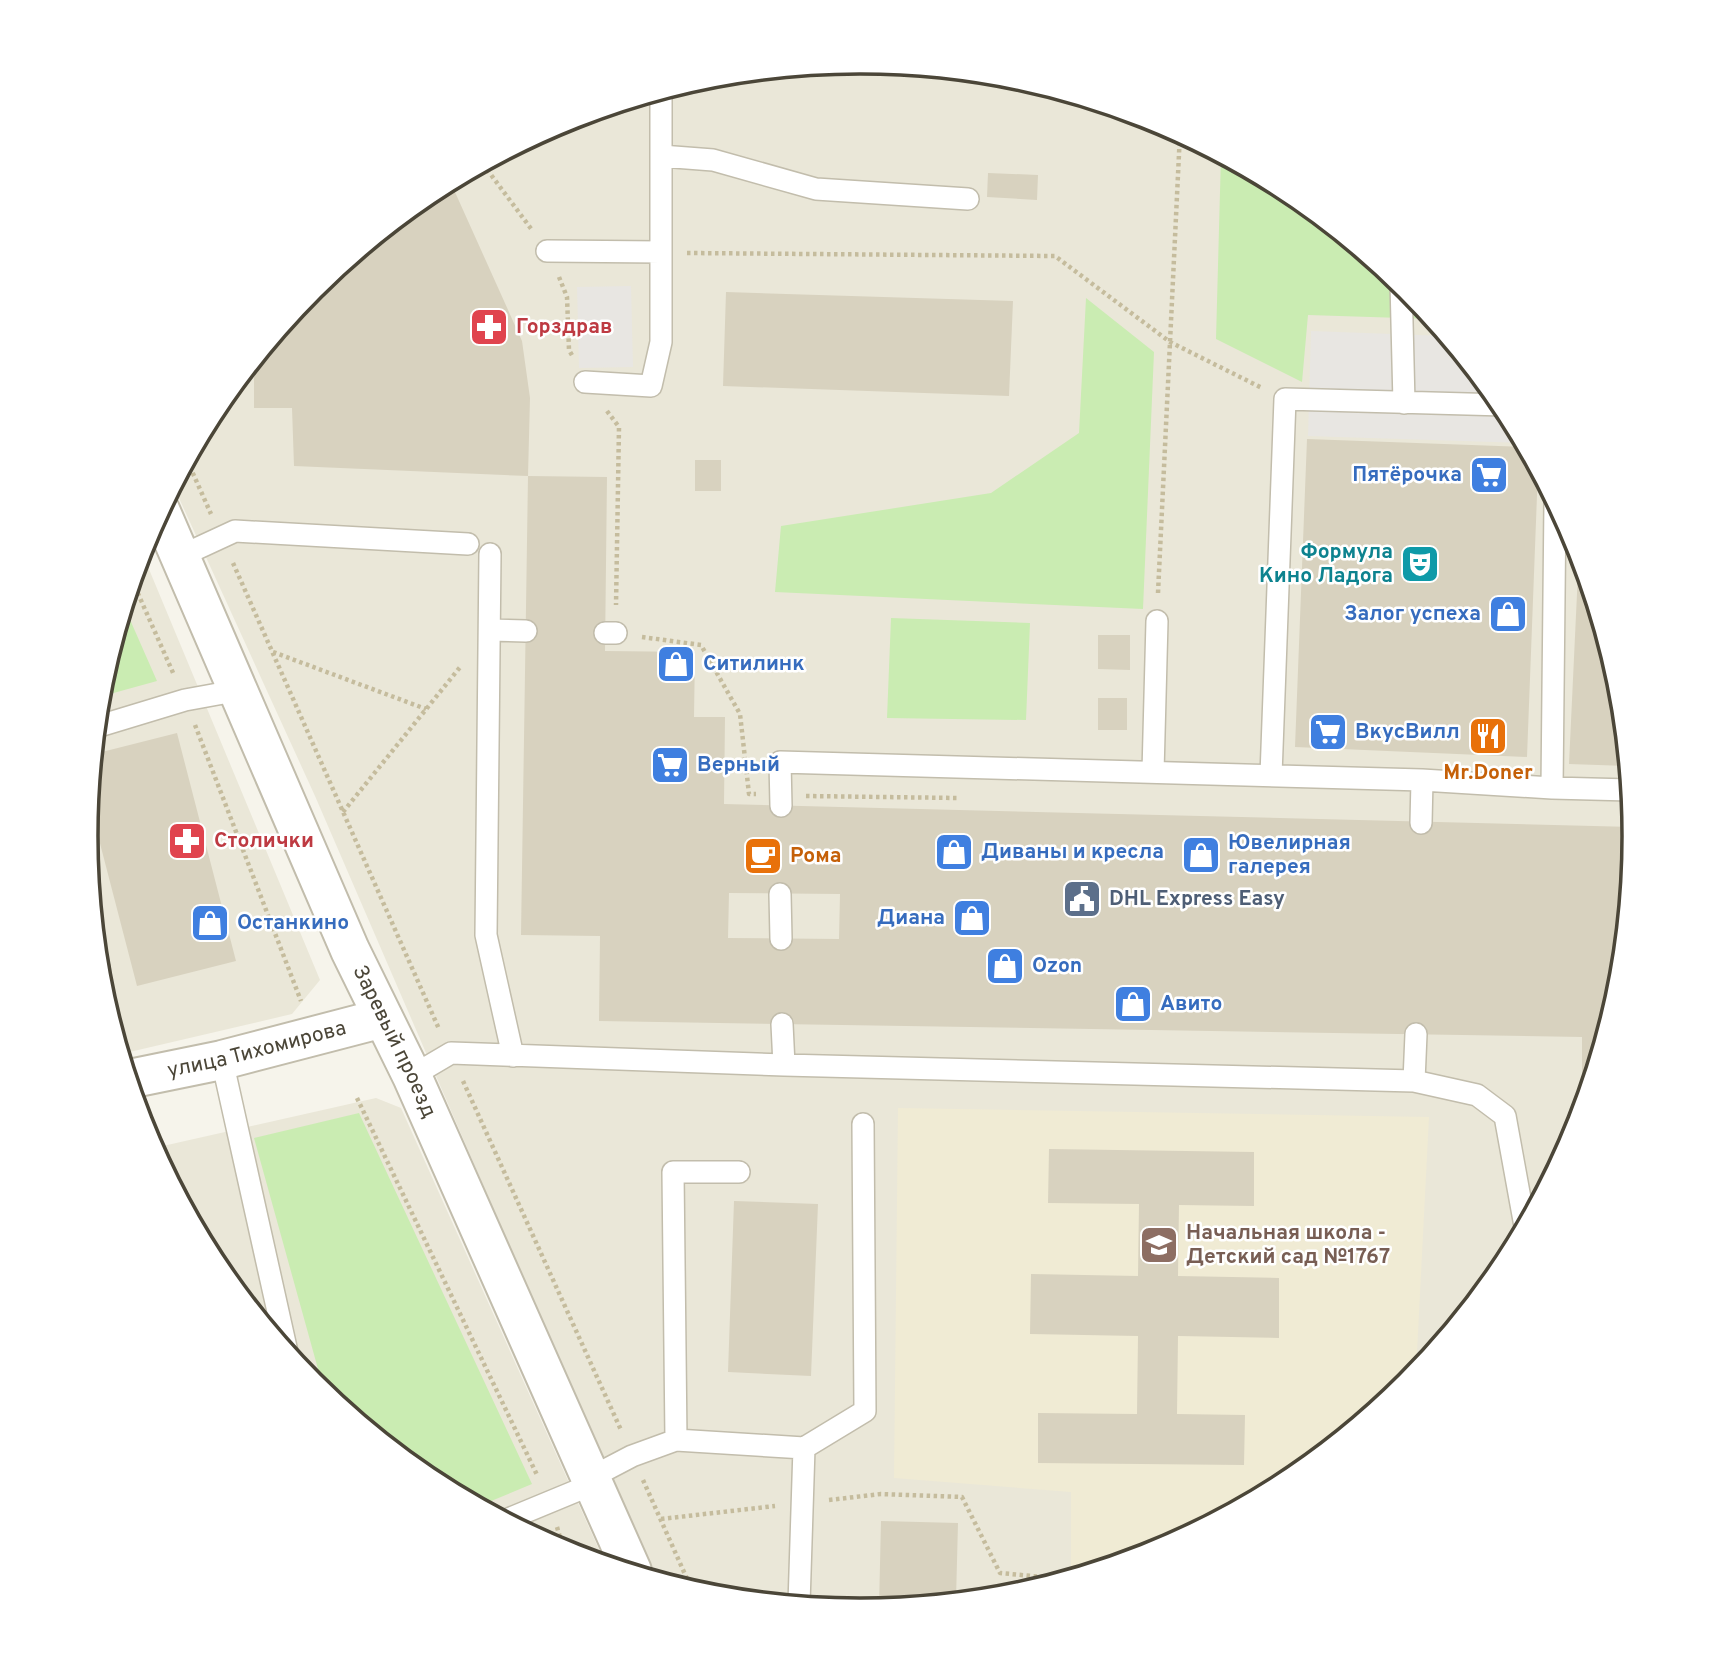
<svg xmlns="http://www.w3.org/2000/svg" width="1720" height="1671" viewBox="0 0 1720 1671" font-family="Overpass,sans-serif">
	<rect width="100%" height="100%" fill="#f6f4eb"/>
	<path fill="#eae7d8" d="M 847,63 L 1011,76 L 1157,120 L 1290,192 L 1408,288 L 1504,406 L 1575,540 L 1619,685 L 1634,836 L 1619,987 L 1575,1132 L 1504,1266 L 1407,1383 L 1290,1479 L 1156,1551 L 1011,1595 L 860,1610 L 709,1595 L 653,1578 L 315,796 L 173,485 L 216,405 L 313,288 L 430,192 L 564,120 L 709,76 Z
		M 141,550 L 320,980 L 292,1014 L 121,1054 L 101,986 L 86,835 L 101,684 Z
		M 376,1098 L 401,1108 L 605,1563 L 563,1551 L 430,1479 L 312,1383 L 216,1265 L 154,1148 Z"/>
	<path fill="#f0ebd4" d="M 898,1108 L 1429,1117 L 1416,1372 L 1407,1383 L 1290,1479 L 1156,1551 L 1091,1571 L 1071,1569 L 1071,1492 L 894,1478 Z"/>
	<path fill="#caecb2" d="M 1221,155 L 1290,192 L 1408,288 L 1433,319 L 1308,315 L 1302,382 L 1216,339 Z
		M 1086,298 L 1154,352 L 1143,609 L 775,592 L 781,526 L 991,493 L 1079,433 Z
		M 124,606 L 157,681 L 99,697 L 101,684 Z
		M 891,618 L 1030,623 L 1026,720 L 887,718 Z
		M 359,1113 L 532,1484 L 479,1506 L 430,1479 L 328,1395 L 323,1387 L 254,1138 Z"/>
	<path fill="#e8e6e2" d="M 631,286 L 633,367 L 579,368 L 577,287 Z
		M 1311,331 L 1446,336 L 1504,406 L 1524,443 L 1308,436 Z"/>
	<path fill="#d8d2bf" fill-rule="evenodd" d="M 988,173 L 1038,175 L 1037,200 L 987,197 Z
		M 450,181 L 522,341 L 530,398 L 528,476 L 294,466 L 292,408 L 254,408 L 254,359 L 313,288 L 430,192 Z
		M 726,292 L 1013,301 L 1009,396 L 723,386 Z
		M 1307,439 L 1526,447 L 1538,469 L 1527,757 L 1295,747 Z
		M 695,460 L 721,460 L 721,491 L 695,491 Z
		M 528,476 L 607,477 L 605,651 L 695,652 L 694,717 L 725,717 L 724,804 L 1633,827 L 1619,987 L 1582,1111 L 1582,1037 L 599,1021 L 600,936 L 521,935 ZM 729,893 L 840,894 L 839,939 L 728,938 Z
		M 1579,551 L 1619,685 L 1627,766 L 1569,764 Z
		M 1098,635 L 1130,635 L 1130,670 L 1098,669 Z
		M 1098,698 L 1127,698 L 1127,730 L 1098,730 Z
		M 177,733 L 236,961 L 137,986 L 89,801 L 94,754 Z
		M 1049,1149 L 1254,1152 L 1254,1206 L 1179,1205 L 1178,1276 L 1279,1278 L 1279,1338 L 1178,1336 L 1177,1414 L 1245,1415 L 1244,1465 L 1038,1463 L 1038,1413 L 1137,1414 L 1138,1336 L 1030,1334 L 1031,1274 L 1138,1276 L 1139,1204 L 1048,1203 Z
		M 734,1201 L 818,1204 L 811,1376 L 728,1372 Z
		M 881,1521 L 958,1523 L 956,1600 L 879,1608 Z"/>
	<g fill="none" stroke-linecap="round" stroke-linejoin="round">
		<defs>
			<path id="lane" d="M 661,156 L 713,160 L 816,189 L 968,199
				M 547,251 L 661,252
				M 1401,282 L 1404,403
				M 585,382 L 651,386 L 661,342 L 661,91
				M 490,554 L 486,935 L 513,1056
				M 181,556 L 235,531 L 468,544
				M 490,630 L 526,631
				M 605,633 L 616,633
				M 96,727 L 185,700 L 240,690
				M 1153,772 L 1157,621
				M 1271,775 L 1285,399 L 1504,405
				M 1552,788 L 1630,790
				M 781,806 L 780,762 L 1422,780 L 1552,788 L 1555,501
				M 1421,823 L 1422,780
				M 780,894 L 781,939
				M 99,968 L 100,981
				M 222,1060 L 287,1352
				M 784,1065 L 1414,1081 L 1477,1095 L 1505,1116 L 1525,1226
				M 412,1076 L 451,1053 L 784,1065 L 782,1024
				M 1414,1081 L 1416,1034
				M 676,1440 L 673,1172 L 739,1172
				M 590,1478 L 632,1456 L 676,1440 L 804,1448
				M 506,1520 L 593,1484
				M 799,1604 L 804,1448 L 865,1411 L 863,1124"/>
			<g id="street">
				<path id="s1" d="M 160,510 L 350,950 L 412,1076 L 632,1571"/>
				<path id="s2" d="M 129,1079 L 222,1060 L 383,1018"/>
			</g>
		</defs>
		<use href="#lane" stroke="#c2bdac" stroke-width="24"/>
		<use href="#street" stroke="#c2bdac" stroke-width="42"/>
		<path stroke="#c5bc9d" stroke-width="4.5" stroke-dasharray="3.5 3.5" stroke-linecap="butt" d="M 483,164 L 532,230
			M 687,253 L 1055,256 L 1170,342 L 1262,388
			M 559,277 L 567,297 L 569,350 L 573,357
			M 607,411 L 619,427 L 616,605
			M 187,460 L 211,514
			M 233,563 L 439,1029
			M 132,580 L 174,675
			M 1158,593 L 1180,133
			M 642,637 L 701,645 L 740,714 L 749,794 L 756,794
			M 273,652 L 426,709
			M 195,725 L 301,1001
			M 806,796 L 958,798
			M 343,812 L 461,666
			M 463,1081 L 621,1430
			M 357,1098 L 538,1477
			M 643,1480 L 692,1590
			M 829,1500 L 881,1494 L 962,1497 L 1000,1573 L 1064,1579
			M 661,1519 L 775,1506
			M 557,1527 L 564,1551"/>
		<use href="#lane" stroke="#fff" stroke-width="21"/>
		<use href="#street" stroke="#fff" stroke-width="38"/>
	</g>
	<defs>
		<symbol id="pharmacy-square" viewBox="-11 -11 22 22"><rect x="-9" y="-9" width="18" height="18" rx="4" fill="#e0444e" stroke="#fff"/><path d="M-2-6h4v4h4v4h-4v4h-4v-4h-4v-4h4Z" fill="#fff"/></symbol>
		<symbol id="supermarket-square" viewBox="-11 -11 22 22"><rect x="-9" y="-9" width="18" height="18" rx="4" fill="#3f7fe0" stroke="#fff"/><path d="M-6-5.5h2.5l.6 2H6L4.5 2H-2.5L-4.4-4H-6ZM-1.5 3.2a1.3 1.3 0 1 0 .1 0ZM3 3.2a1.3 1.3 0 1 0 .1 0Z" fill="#fff"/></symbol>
		<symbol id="theatre-square" viewBox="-11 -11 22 22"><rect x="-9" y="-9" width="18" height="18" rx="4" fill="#0f9aa8" stroke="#fff"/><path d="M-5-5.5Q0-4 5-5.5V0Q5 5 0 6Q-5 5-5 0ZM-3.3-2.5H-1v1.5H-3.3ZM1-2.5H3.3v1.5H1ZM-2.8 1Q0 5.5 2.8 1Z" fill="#fff"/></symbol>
		<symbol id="shop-square" viewBox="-11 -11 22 22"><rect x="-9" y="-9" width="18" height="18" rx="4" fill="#3f7fe0" stroke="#fff"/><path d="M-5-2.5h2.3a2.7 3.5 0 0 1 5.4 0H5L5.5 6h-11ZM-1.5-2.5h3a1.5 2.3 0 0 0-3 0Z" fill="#fff"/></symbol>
		<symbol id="restaurant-square" viewBox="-11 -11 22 22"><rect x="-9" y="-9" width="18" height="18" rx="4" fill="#e8710a" stroke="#fff"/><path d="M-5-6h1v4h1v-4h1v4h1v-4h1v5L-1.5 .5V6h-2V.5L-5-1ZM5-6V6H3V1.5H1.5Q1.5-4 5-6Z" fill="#fff"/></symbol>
		<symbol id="cafe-square" viewBox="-11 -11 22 22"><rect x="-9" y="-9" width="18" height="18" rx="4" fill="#e8710a" stroke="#fff"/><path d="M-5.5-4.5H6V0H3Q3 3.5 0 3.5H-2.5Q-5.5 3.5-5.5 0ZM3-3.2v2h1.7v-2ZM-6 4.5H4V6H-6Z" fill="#fff"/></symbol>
		<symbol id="civic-square" viewBox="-11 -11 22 22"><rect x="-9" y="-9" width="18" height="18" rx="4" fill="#5c6f8a" stroke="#fff"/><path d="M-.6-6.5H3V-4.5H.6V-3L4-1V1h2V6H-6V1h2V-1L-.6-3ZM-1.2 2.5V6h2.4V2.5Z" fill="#fff"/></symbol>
		<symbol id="school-square" viewBox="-11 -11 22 22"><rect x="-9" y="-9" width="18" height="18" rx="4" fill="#8d6e63" stroke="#fff"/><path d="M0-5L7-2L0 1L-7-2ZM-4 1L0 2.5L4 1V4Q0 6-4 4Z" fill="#fff"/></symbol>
	</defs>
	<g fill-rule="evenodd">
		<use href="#pharmacy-square" x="467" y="305" width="44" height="44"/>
		<use href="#supermarket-square" x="1467" y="453" width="44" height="44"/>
		<use href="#theatre-square" x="1398" y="542" width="44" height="44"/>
		<use href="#shop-square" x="1486" y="592" width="44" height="44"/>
		<use href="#shop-square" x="654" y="642" width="44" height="44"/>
		<use href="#supermarket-square" x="1306" y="710" width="44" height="44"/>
		<use href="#restaurant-square" x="1466" y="714" width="44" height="44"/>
		<use href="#supermarket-square" x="648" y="743" width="44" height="44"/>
		<use href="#pharmacy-square" x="165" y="819" width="44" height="44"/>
		<use href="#shop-square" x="932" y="830" width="44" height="44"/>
		<use href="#shop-square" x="1179" y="833" width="44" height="44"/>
		<use href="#cafe-square" x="741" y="834" width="44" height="44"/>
		<use href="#civic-square" x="1060" y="877" width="44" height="44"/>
		<use href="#shop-square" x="950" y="896" width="44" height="44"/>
		<use href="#shop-square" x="188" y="901" width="44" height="44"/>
		<use href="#shop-square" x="983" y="944" width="44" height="44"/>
		<use href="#shop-square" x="1111" y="982" width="44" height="44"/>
		<use href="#school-square" x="1137" y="1223" width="44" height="44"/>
	</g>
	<g text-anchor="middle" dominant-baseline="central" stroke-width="5" stroke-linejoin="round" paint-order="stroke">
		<g font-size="21" font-weight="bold" fill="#be3a42" stroke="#fff" text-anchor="start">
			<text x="516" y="327">Горздрав</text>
			<text x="214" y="841">Столички</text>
		</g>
		<g font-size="21" font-weight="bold" fill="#366cbe" stroke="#fff" text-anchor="start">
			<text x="1462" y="475" text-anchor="end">Пятёрочка</text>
			<text x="1481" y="614" text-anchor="end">Залог успеха</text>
			<text x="703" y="664">Ситилинк</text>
			<text x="1355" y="732">ВкусВилл</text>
			<text x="697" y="765">Верный</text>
			<text x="1228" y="843">Ювелирная<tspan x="1228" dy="24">галерея</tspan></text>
			<text x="981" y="852">Диваны и кресла</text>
			<text x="945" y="918" text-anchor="end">Диана</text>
			<text x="237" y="923">Останкино</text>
			<text x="1032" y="966">Ozon</text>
			<text x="1160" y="1004">Авито</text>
		</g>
		<g font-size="21" font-weight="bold" fill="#0d838f" stroke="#fff" text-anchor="end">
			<text x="1393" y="552">Формула<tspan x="1393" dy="24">Кино Ладога</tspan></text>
		</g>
		<g font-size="21" font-weight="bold" fill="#c56008" stroke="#fff">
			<text x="1488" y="773">Mr.Doner</text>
			<text x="790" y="856" text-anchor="start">Рома</text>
		</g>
		<g font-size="21" font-weight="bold" fill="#4e5e75" stroke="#fff" text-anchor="start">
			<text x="1109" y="899">DHL Express Easy</text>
		</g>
		<g font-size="21" fill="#4b4638" stroke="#fff">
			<text stroke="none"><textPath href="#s1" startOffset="581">Заревый проезд</textPath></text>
			<text stroke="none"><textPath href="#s2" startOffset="131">улица Тихомирова</textPath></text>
		</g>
		<g font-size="21" font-weight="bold" fill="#785e54" stroke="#fff" text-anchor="start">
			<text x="1186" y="1233">Начальная школа -<tspan x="1186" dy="24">Детский сад №1767</tspan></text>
		</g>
	</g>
	<path d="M0 0H1720V1671H0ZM98 836a762 762 0 1 1 1524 0a762 762 0 1 1-1524 0Z" fill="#fff" fill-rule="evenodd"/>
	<path fill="none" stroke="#4b4638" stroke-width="3.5" d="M98 836a762 762 0 1 1 1524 0a762 762 0 1 1-1524 0Z"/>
</svg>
